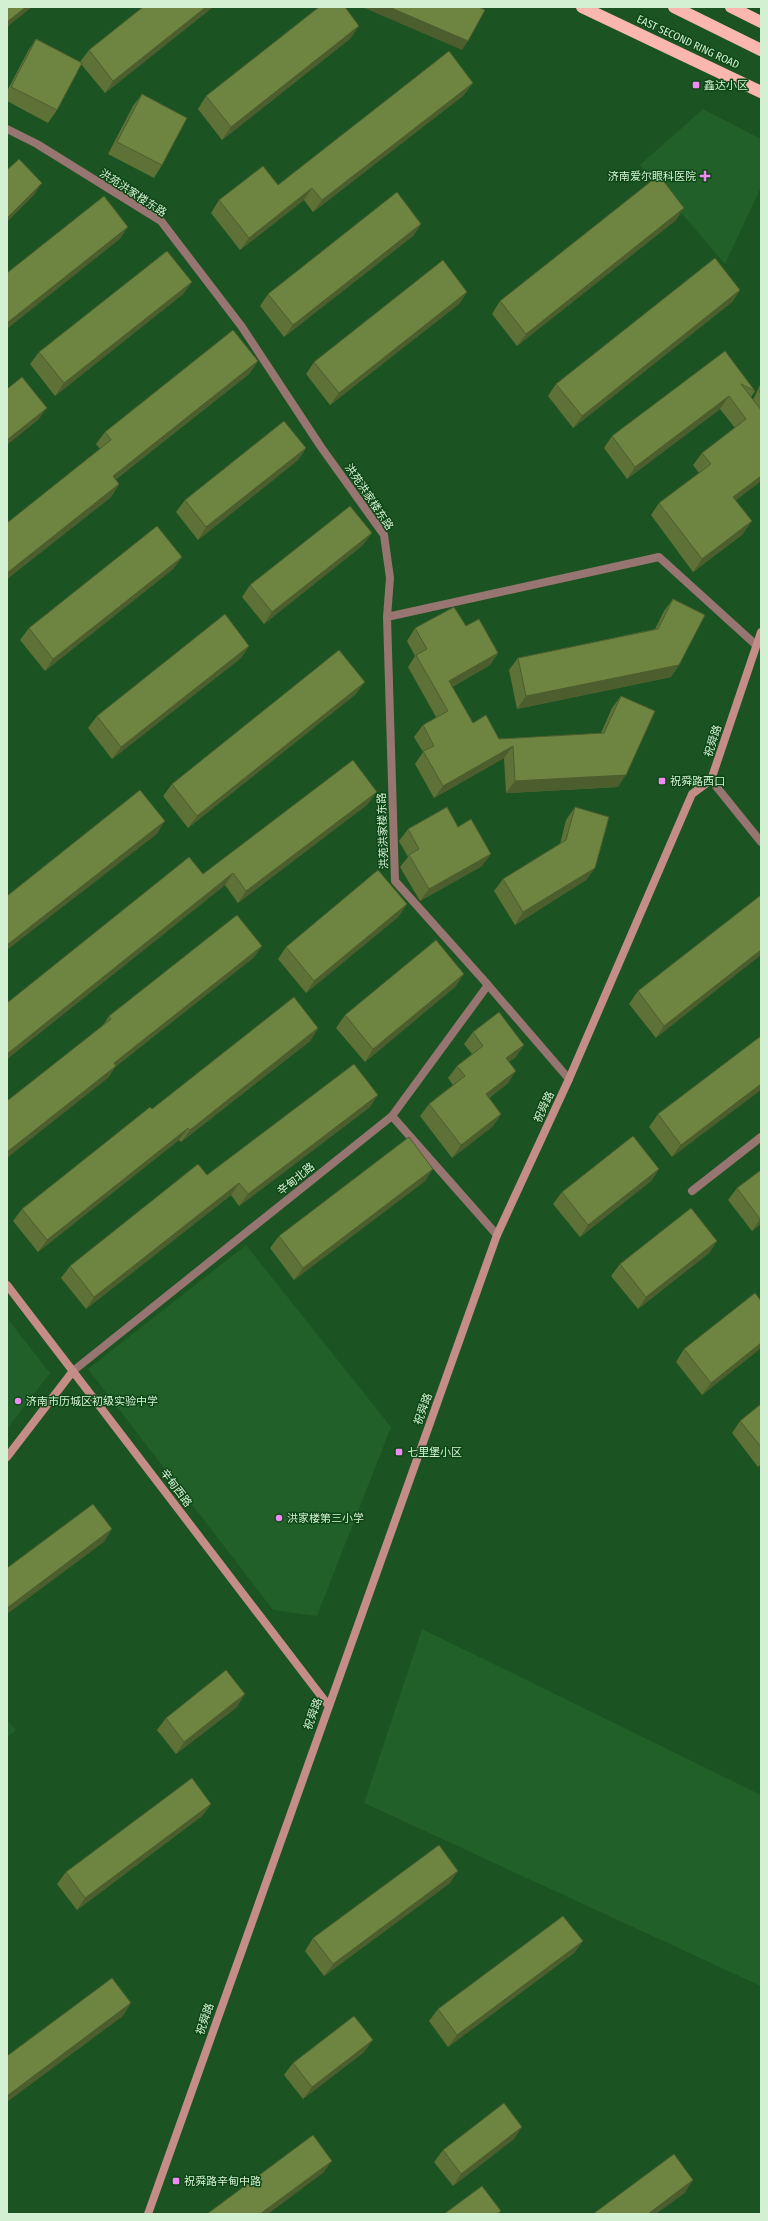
<svg xmlns="http://www.w3.org/2000/svg" width="768" height="2221" viewBox="0 0 768 2221" font-family="'Fira Sans Condensed','Noto Sans SC',sans-serif">
	<rect width="100%" height="100%" fill="#1c5322"/>
	<path fill="#216028" d="M 703,109 L 761,139 L 761,187 L 725,264 L 640,165 Z
		M 246,1245 L 391,1427 L 317,1616 L 273,1610 L 88,1369 Z
		M 7,1318 L 50,1373 L 7,1429 Z
		M 422,1629 L 761,1795 L 761,1986 L 364,1803 Z
		M 7,1720 L 16,1730 L 7,1737 Z"/>
	<g fill="none" stroke-linecap="round" stroke-linejoin="round">
		<path stroke="#977571" stroke-width="8" d="M 7,129 L 37,144 L 161,221 L 242,327 L 321,447 L 384,535 L 390,578 L 387,617 L 395,881 L 488,985
			M 387,617 L 659,557 L 756,645
			M 711,780 L 761,842
			M 392,1116 L 497,1235
			M 692,1191 L 761,1137
			M 73,1371 L 392,1116 L 488,985 L 569,1079"/>
		<path stroke="#c48d88" stroke-width="8" d="M 7,1285 L 328,1705
			M 7,1457 L 73,1371
			M 148,2214 L 497,1235 L 569,1079 L 692,794 L 711,780 L 761,632"/>
		<path stroke="#f9b7b0" stroke-width="12" d="M 582,7 L 761,92
			M 674,7 L 761,50
			M 731,7 L 761,22"/>
	</g>
	<path fill="#5e7238" d="M 143,7 L 213,7 L 105,93 L 81,64 L 57,110 L 48,123 L 7,101 L 7,91 L 28,51 L 36,39 L 80,62 L 89,50 Z
		M 351,38 L 222,140 L 198,109 L 206,96 Z
		M 142,94 L 162,165 L 154,178 L 108,154 L 133,106 Z
		M 464,95 L 313,212 L 304,200 L 240,250 L 211,213 L 219,200 L 278,185 Z
		M 676,220 L 517,346 L 492,314 L 500,301 Z
		M 421,224 L 413,236 L 284,337 L 260,306 L 268,294 Z
		M 192,282 L 183,294 L 55,396 L 30,364 L 39,352 Z
		M 740,290 L 732,302 L 573,428 L 548,396 L 556,384 Z
		M 467,292 L 459,304 L 330,405 L 306,374 L 314,362 Z
		M 725,351 L 755,391 L 751,397 L 753,400 L 761,383 L 761,410 L 760,409 L 761,410 L 761,481 L 736,500 L 743,534 L 693,572 L 651,515 L 659,503 L 699,473 L 693,465 L 702,453 L 735,428 L 720,409 L 627,479 L 604,448 L 612,436 Z
		M 258,361 L 249,374 L 115,480 L 119,484 L 111,497 L 7,579 L 7,523 L 100,449 L 96,444 L 105,432 Z
		M 306,448 L 298,460 L 198,540 L 176,512 L 185,500 Z
		M 363,545 L 264,624 L 242,597 L 250,585 Z
		M 182,557 L 173,569 L 45,671 L 20,640 L 29,628 Z
		M 673,599 L 679,665 L 671,677 L 517,709 L 509,670 L 518,658 L 655,629 L 664,611 Z
		M 466,626 L 498,653 L 490,665 L 452,687 L 473,723 L 499,739 L 601,733 L 612,708 L 621,696 L 618,787 L 506,793 L 504,758 L 434,798 L 415,764 L 423,752 L 414,737 L 423,725 L 436,717 L 408,667 L 415,656 L 407,641 L 415,628 Z
		M 249,646 L 241,658 L 112,759 L 88,728 L 97,716 Z
		M 356,694 L 188,828 L 163,796 L 172,784 Z
		M 368,804 L 238,903 L 225,885 L 7,1059 L 7,1003 L 203,874 Z
		M 575,807 L 595,868 L 586,880 L 515,925 L 494,891 L 503,879 L 560,844 L 566,820 Z
		M 458,827 L 482,866 L 420,901 L 400,867 L 408,857 L 399,841 L 408,829 Z
		M 761,895 L 656,1038 L 629,1004 L 638,991 Z
		M 407,904 L 398,917 L 306,993 L 278,959 L 286,947 Z
		M 262,946 L 253,958 L 115,1067 L 108,1078 L 102,1027 L 109,1016 Z
		M 456,986 L 365,1062 L 336,1028 L 345,1015 Z
		M 318,1028 L 310,1041 L 181,1142 L 179,1140 L 38,1252 L 13,1221 L 22,1209 L 152,1109 Z
		M 473,1032 L 516,1057 L 509,1062 L 508,1083 L 489,1098 L 501,1114 L 493,1126 L 452,1158 L 420,1116 L 429,1104 L 453,1085 L 448,1078 L 457,1066 L 472,1054 L 464,1044 Z
		M 761,1036 L 672,1157 L 649,1127 L 658,1114 Z
		M 370,1107 L 239,1206 L 231,1195 L 86,1309 L 61,1278 L 70,1266 L 207,1175 Z
		M 659,1169 L 651,1181 L 580,1237 L 553,1204 L 562,1192 Z
		M 761,1170 L 761,1224 L 752,1231 L 728,1200 L 737,1188 Z
		M 425,1181 L 294,1280 L 270,1248 L 279,1236 Z
		M 717,1241 L 709,1253 L 638,1309 L 611,1276 L 620,1264 Z
		M 761,1348 L 702,1395 L 676,1362 L 684,1349 Z
		M 761,1404 L 761,1464 L 758,1467 L 732,1433 L 740,1421 Z
		M 237,1707 L 176,1754 L 157,1730 L 166,1718 Z
		M 211,1804 L 202,1816 L 77,1910 L 57,1884 L 66,1872 Z
		M 450,1883 L 324,1976 L 305,1951 L 313,1938 Z
		M 583,1941 L 574,1953 L 448,2047 L 429,2021 L 438,2009 Z
		M 364,2052 L 303,2099 L 284,2075 L 293,2063 Z
		M 514,2139 L 453,2186 L 434,2162 L 443,2150 Z"/>
	<path fill="#4c5d2e" d="M 26,7 L 32,7 L 7,27 L 7,22 Z
		M 206,7 L 213,7 L 105,93 L 113,81 Z
		M 362,7 L 389,7 L 468,41 L 462,50 Z
		M 359,26 L 351,38 L 222,140 L 231,127 Z
		M 473,83 L 464,95 L 313,212 L 322,200 Z
		M 42,183 L 34,195 L 7,222 L 7,218 Z
		M 312,188 L 304,200 L 240,250 L 249,238 Z
		M 684,208 L 676,220 L 517,346 L 526,334 Z
		M 421,224 L 413,236 L 284,337 L 293,325 Z
		M 128,227 L 120,239 L 7,329 L 7,323 Z
		M 192,282 L 183,294 L 55,396 L 64,383 Z
		M 740,290 L 732,302 L 573,428 L 582,416 Z
		M 467,292 L 459,304 L 330,405 L 339,393 Z
		M 258,361 L 249,374 L 104,488 L 113,476 Z
		M 729,396 L 720,409 L 627,479 L 635,467 Z
		M 47,408 L 38,420 L 7,445 L 7,440 Z
		M 306,448 L 298,460 L 198,540 L 206,527 Z
		M 761,476 L 761,481 L 724,509 L 733,497 Z
		M 119,484 L 111,497 L 7,579 L 7,573 Z
		M 752,521 L 743,534 L 693,572 L 702,559 Z
		M 372,533 L 363,545 L 264,624 L 272,612 Z
		M 182,557 L 173,569 L 45,671 L 53,659 Z
		M 249,646 L 241,658 L 112,759 L 121,747 Z
		M 498,653 L 490,665 L 440,693 L 449,681 Z
		M 679,665 L 671,677 L 517,709 L 526,696 Z
		M 365,682 L 356,694 L 188,828 L 197,816 Z
		M 513,746 L 504,758 L 434,798 L 443,786 Z
		M 626,775 L 618,787 L 506,793 L 515,781 Z
		M 377,792 L 368,804 L 238,903 L 246,891 Z
		M 165,821 L 157,834 L 7,950 L 7,945 Z
		M 491,854 L 482,866 L 420,901 L 429,889 Z
		M 595,868 L 586,880 L 515,925 L 523,912 Z
		M 233,873 L 225,885 L 7,1059 L 7,1054 Z
		M 407,904 L 398,917 L 306,993 L 314,981 Z
		M 262,946 L 253,958 L 115,1067 L 108,1078 L 7,1158 L 7,1152 L 114,1063 Z
		M 761,950 L 761,955 L 656,1038 L 664,1026 Z
		M 464,974 L 456,986 L 365,1062 L 373,1049 Z
		M 318,1028 L 310,1041 L 181,1142 L 190,1130 Z
		M 524,1045 L 516,1057 L 498,1070 L 506,1058 Z
		M 516,1071 L 508,1083 L 477,1106 L 486,1094 Z
		M 761,1084 L 761,1090 L 672,1157 L 681,1145 Z
		M 378,1095 L 370,1107 L 239,1206 L 248,1194 Z
		M 501,1114 L 493,1126 L 452,1158 L 461,1145 Z
		M 188,1128 L 179,1140 L 38,1252 L 47,1240 Z
		M 433,1169 L 425,1181 L 294,1280 L 303,1268 Z
		M 659,1169 L 651,1181 L 580,1237 L 588,1225 Z
		M 239,1183 L 231,1195 L 86,1309 L 94,1297 Z
		M 761,1218 L 761,1224 L 752,1231 L 760,1219 Z
		M 717,1241 L 709,1253 L 638,1309 L 646,1297 Z
		M 761,1343 L 761,1348 L 702,1395 L 711,1383 Z
		M 112,1529 L 104,1542 L 7,1614 L 7,1608 Z
		M 245,1694 L 237,1707 L 176,1754 L 184,1742 Z
		M 211,1804 L 202,1816 L 77,1910 L 85,1898 Z
		M 458,1871 L 450,1883 L 324,1976 L 333,1964 Z
		M 583,1941 L 574,1953 L 448,2047 L 457,2035 Z
		M 131,2003 L 123,2016 L 7,2102 L 7,2096 Z
		M 373,2040 L 364,2052 L 303,2099 L 312,2087 Z
		M 522,2127 L 514,2139 L 453,2186 L 461,2174 Z
		M 332,2161 L 323,2173 L 268,2214 L 260,2214 Z
		M 693,2180 L 685,2193 L 656,2214 L 648,2214 Z"/>
	<path fill="#6d8541" stroke="#4c5d2e" d="M 7,7 L 26,7 L 7,22 Z
		M 143,7 L 206,7 L 113,81 L 89,50 Z
		M 319,7 L 345,7 L 359,26 L 231,127 L 206,96 Z
		M 389,7 L 479,7 L 485,10 L 468,41 Z
		M 36,39 L 82,63 L 57,110 L 11,87 Z
		M 449,51 L 473,83 L 322,200 L 312,188 L 249,238 L 219,200 L 263,166 L 278,185 Z
		M 142,94 L 187,118 L 162,165 L 117,142 Z
		M 19,159 L 42,183 L 7,218 L 7,170 Z
		M 659,175 L 684,208 L 526,334 L 500,301 Z
		M 397,192 L 421,224 L 293,325 L 268,294 Z
		M 104,196 L 128,227 L 7,323 L 7,273 Z
		M 167,251 L 192,282 L 64,383 L 39,352 Z
		M 715,258 L 740,290 L 582,416 L 556,384 Z
		M 443,260 L 467,292 L 339,393 L 314,362 Z
		M 233,330 L 258,361 L 113,476 L 119,484 L 7,573 L 7,523 L 111,440 L 105,432 Z
		M 725,351 L 755,391 L 741,384 L 761,410 L 761,476 L 733,497 L 752,521 L 702,559 L 659,503 L 711,464 L 702,453 L 746,419 L 729,396 L 635,467 L 612,436 Z
		M 22,377 L 47,408 L 7,440 L 7,389 Z
		M 761,388 L 761,393 L 759,392 Z
		M 284,421 L 306,448 L 206,527 L 185,500 Z
		M 350,506 L 372,533 L 272,612 L 250,585 Z
		M 157,526 L 182,557 L 53,659 L 29,628 Z
		M 673,599 L 705,615 L 679,665 L 526,696 L 518,658 L 658,629 Z
		M 454,607 L 466,626 L 479,619 L 498,653 L 449,681 L 473,723 L 486,715 L 499,739 L 604,733 L 621,696 L 655,711 L 626,775 L 515,781 L 513,746 L 443,786 L 423,751 L 434,746 L 423,725 L 448,711 L 416,655 L 427,649 L 415,628 Z
		M 225,614 L 249,646 L 121,747 L 97,716 Z
		M 339,650 L 365,682 L 197,816 L 172,784 Z
		M 353,760 L 377,792 L 246,891 L 233,873 L 7,1054 L 7,1003 L 189,857 L 203,874 Z
		M 140,790 L 165,821 L 7,945 L 7,896 Z
		M 447,807 L 458,827 L 471,819 L 491,854 L 429,889 L 409,855 L 419,849 L 408,829 Z
		M 575,807 L 609,817 L 595,868 L 523,912 L 503,879 L 566,840 Z
		M 378,870 L 407,904 L 314,981 L 286,947 Z
		M 761,895 L 761,950 L 664,1026 L 638,991 Z
		M 237,915 L 262,946 L 114,1063 L 116,1066 L 7,1152 L 7,1101 L 111,1019 L 109,1016 Z
		M 436,940 L 464,974 L 373,1049 L 345,1015 Z
		M 294,997 L 318,1028 L 190,1130 L 188,1128 L 47,1240 L 22,1209 L 150,1107 L 152,1109 Z
		M 499,1012 L 524,1045 L 506,1058 L 516,1071 L 486,1094 L 501,1114 L 461,1145 L 429,1104 L 465,1076 L 457,1066 L 483,1046 L 473,1032 Z
		M 761,1036 L 761,1084 L 681,1145 L 658,1114 Z
		M 354,1064 L 378,1095 L 248,1194 L 239,1183 L 94,1297 L 70,1266 L 198,1164 L 207,1175 Z
		M 633,1136 L 659,1169 L 588,1225 L 562,1192 Z
		M 409,1137 L 433,1169 L 303,1268 L 279,1236 Z
		M 761,1170 L 761,1218 L 760,1219 L 737,1188 Z
		M 691,1208 L 717,1241 L 646,1297 L 620,1264 Z
		M 755,1293 L 761,1301 L 761,1343 L 711,1383 L 684,1349 Z
		M 761,1404 L 761,1447 L 740,1421 Z
		M 93,1504 L 112,1529 L 7,1608 L 7,1568 Z
		M 226,1670 L 245,1694 L 184,1742 L 166,1718 Z
		M 192,1778 L 211,1804 L 85,1898 L 66,1872 Z
		M 439,1845 L 458,1871 L 333,1964 L 313,1938 Z
		M 563,1916 L 583,1941 L 457,2035 L 438,2009 Z
		M 112,1978 L 131,2003 L 7,2096 L 7,2056 Z
		M 354,2016 L 373,2040 L 312,2087 L 293,2063 Z
		M 504,2103 L 522,2127 L 461,2174 L 443,2150 Z
		M 313,2135 L 332,2161 L 260,2214 L 207,2214 Z
		M 674,2154 L 693,2180 L 648,2214 L 593,2214 Z
		M 482,2186 L 501,2211 L 497,2214 L 444,2214 Z"/>
	<g fill="#f08bf6" stroke="#0f4817" stroke-width="1.5">
		<rect x="692" y="81" width="8" height="8" rx="2"/>
		<path d="M703 170h4v4h4v4h-4v4h-4v-4h-4v-4h4z"/>
		<rect x="658" y="777" width="8" height="8" rx="2"/>
		<circle cx="18" cy="1401" r="4"/>
		<rect x="395" y="1448" width="8" height="8" rx="2"/>
		<circle cx="279" cy="1518" r="4"/>
		<rect x="172" y="2177" width="8" height="8" rx="2"/>
	</g>
	<g text-anchor="middle" dominant-baseline="central" stroke-width="3" stroke-linejoin="round" paint-order="stroke">
		<g font-size="11" fill="#d3f0d3" stroke="#0f4817">
			<text transform="translate(688 42) rotate(25)">EAST SECOND RING ROAD</text>
			<text transform="translate(133 193) rotate(33)">洪苑洪家楼东路</text>
			<text transform="translate(369 497) rotate(56)">洪苑洪家楼东路</text>
			<text transform="translate(713 741) rotate(-72)">祝舜路</text>
			<text transform="translate(383 831) rotate(-92)">洪苑洪家楼东路</text>
			<text transform="translate(544 1107) rotate(-65)">祝舜路</text>
			<text transform="translate(296 1179) rotate(-39)">辛甸北路</text>
			<text transform="translate(423 1409) rotate(-70)">祝舜路</text>
			<text transform="translate(176 1488) rotate(53)">辛甸西路</text>
			<text transform="translate(313 1714) rotate(-70)">祝舜路</text>
			<text transform="translate(205 2019) rotate(-71)">祝舜路</text>
		</g>
		<g font-size="11" fill="#d3f0d3" stroke="#0f4817" text-anchor="start">
			<text x="704" y="85">鑫达小区</text>
			<text x="696" y="176" text-anchor="end">济南爱尔眼科医院</text>
			<text x="670" y="781">祝舜路西口</text>
			<text x="26" y="1401">济南市历城区初级实验中学</text>
			<text x="407" y="1452">七里堡小区</text>
			<text x="287" y="1518">洪家楼第三小学</text>
			<text x="184" y="2181">祝舜路辛甸中路</text>
		</g>
	</g>
	<rect width="768" height="2221" fill="none" stroke="#d3f0d3" stroke-width="16"/>
</svg>
